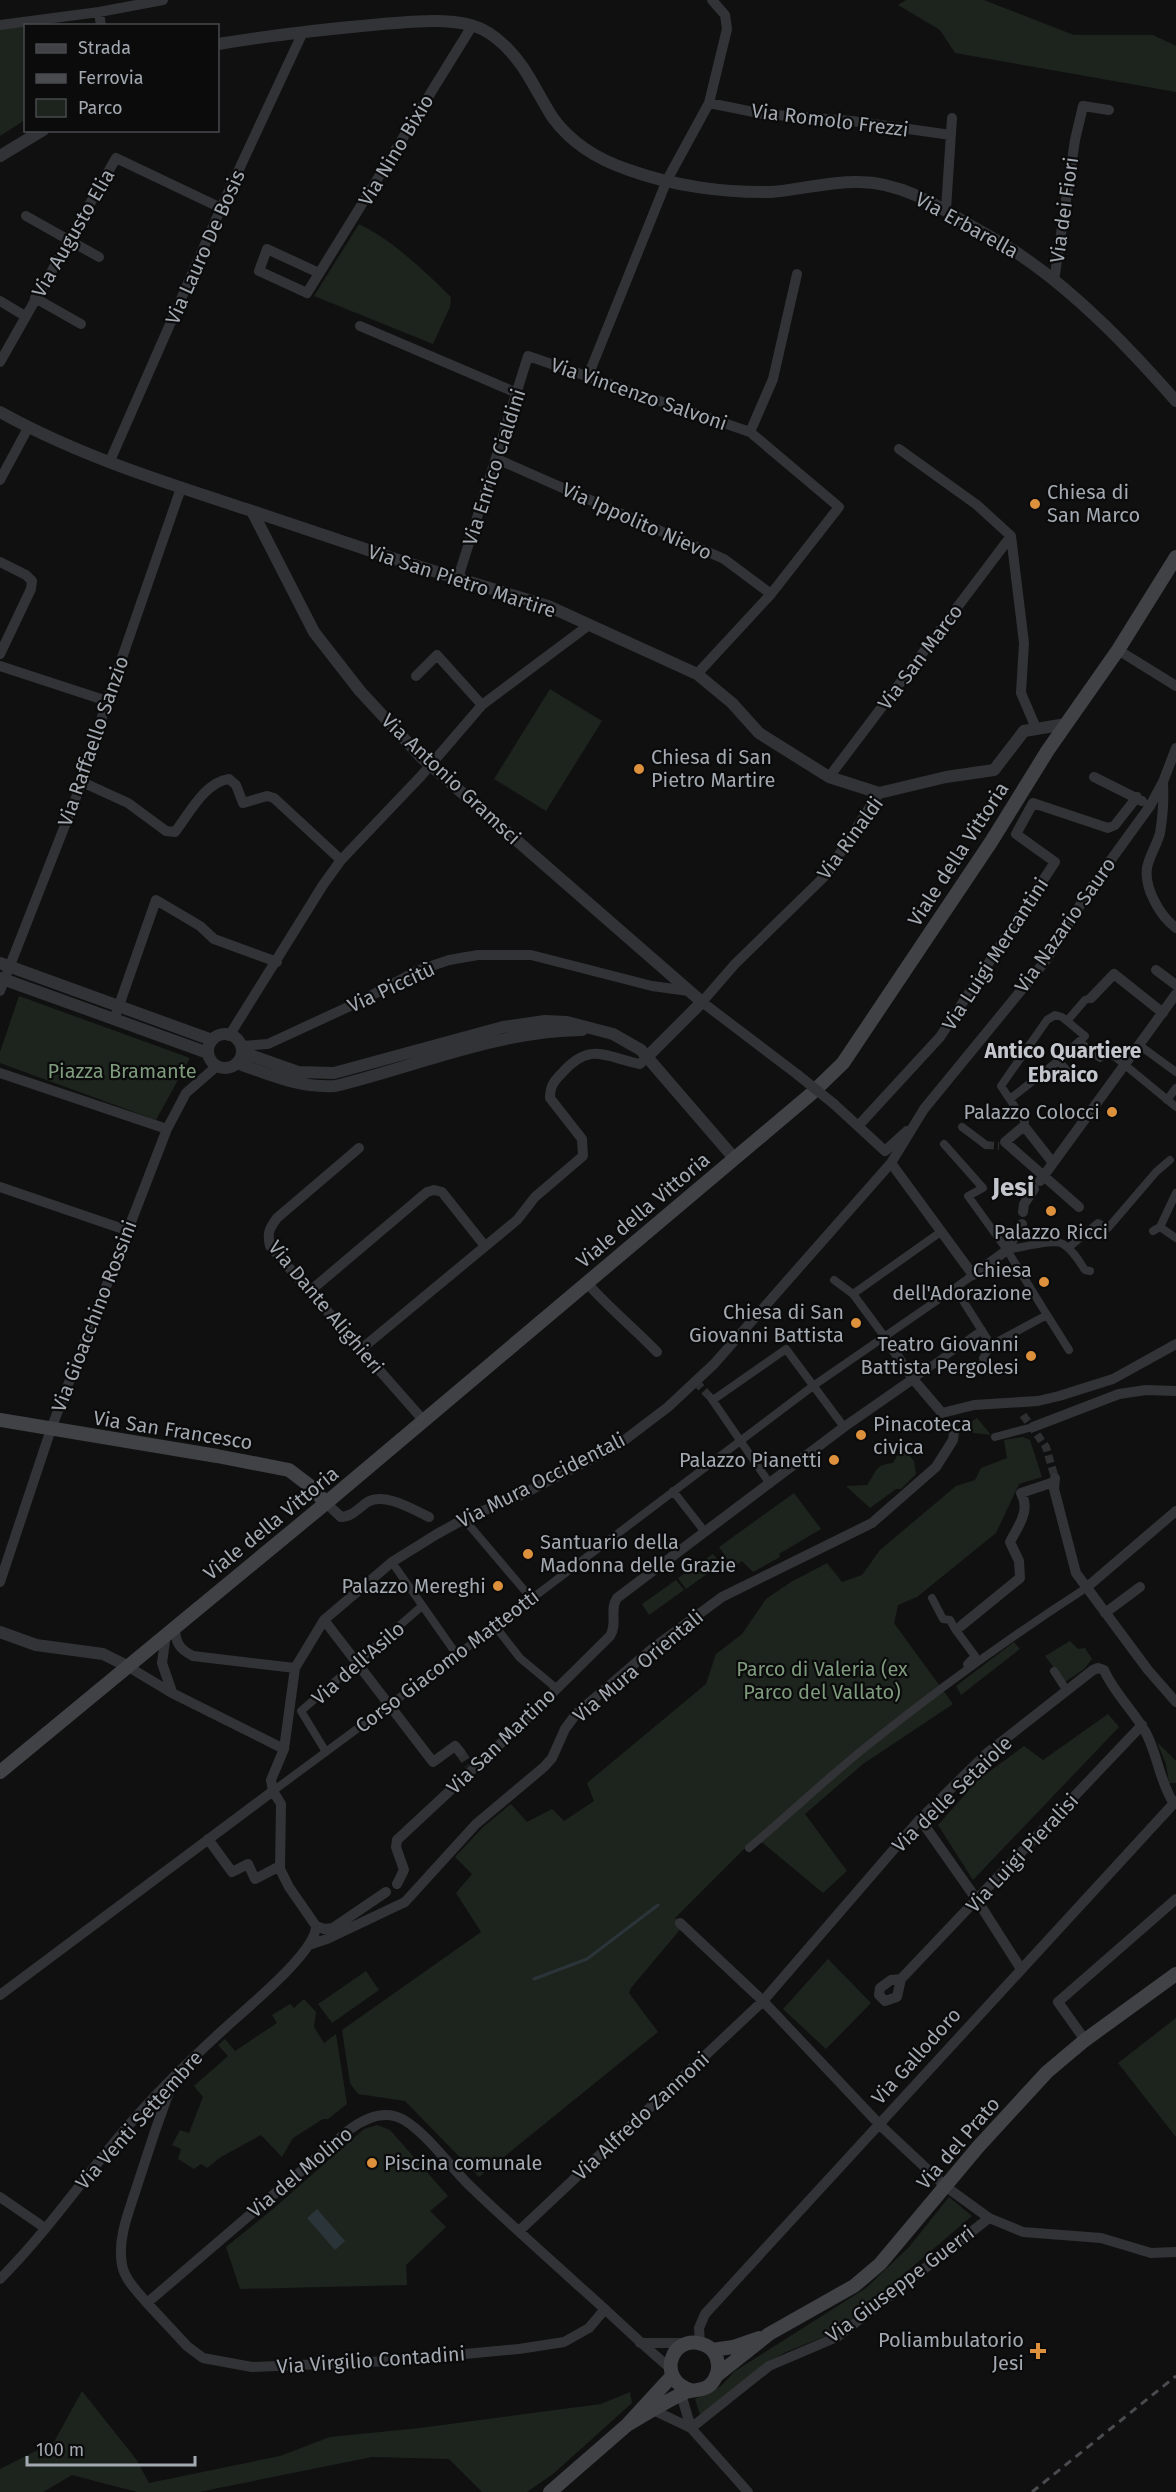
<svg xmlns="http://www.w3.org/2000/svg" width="1176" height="2492" viewBox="0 0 1176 2492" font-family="'Fira Sans',sans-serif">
	<rect width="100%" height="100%" fill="#101011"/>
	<path fill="#1d241d" d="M 906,0 L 984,0 L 1074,35 L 1153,35 L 1176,46 L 1176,92 L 955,53 L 940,30 L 898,5 Z
		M 25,27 L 25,120 L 0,136 L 0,28 Z
		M 359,224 C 395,242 422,269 451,297 L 450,307 L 433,344 L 314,296 Z
		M 550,689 L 602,721 L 546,811 L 494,779 Z
		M 19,996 L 190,1058 L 156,1120 L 0,1063 L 0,1052 Z
		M 977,1418 L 991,1435 L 958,1431 Z
		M 1023,1437 L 1030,1440 L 1042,1477 L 1019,1484 L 996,1533 L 917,1597 L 898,1605 L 894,1623 L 953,1704 L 863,1764 L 805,1814 L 847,1871 L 823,1893 L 763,1843 L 750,1843 L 675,1918 L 683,1926 L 631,1988 L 629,1993 L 658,2032 L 479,2177 L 405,2101 L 358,2094 L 350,2083 L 342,2030 L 481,1932 L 456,1893 L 472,1874 L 455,1857 L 483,1827 L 511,1804 L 527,1822 L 552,1809 L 564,1821 L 594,1801 L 587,1783 L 706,1684 L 716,1654 L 742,1634 L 766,1599 L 791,1582 L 827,1563 L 842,1582 L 862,1575 L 880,1550 L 956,1486 L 975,1480 L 981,1468 L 1007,1458 L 1004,1440 Z
		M 902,1447 L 914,1461 L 916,1474 L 901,1489 L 896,1489 L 870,1508 L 846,1486 L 867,1485 C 877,1472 874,1465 893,1463 Z
		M 794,1493 L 821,1529 L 779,1554 L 780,1557 L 753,1572 L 742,1561 L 733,1567 L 719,1547 Z
		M 713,1554 L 721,1564 L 686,1589 L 678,1578 Z
		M 676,1580 L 684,1590 L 649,1615 L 642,1604 Z
		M 1070,1641 L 1078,1649 L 1085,1648 L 1092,1659 L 1084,1669 L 1065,1682 L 1045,1656 Z
		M 1014,1642 L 1020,1649 L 961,1695 L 956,1686 Z
		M 1108,1714 L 1119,1727 L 973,1880 L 938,1825 L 978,1780 L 1024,1746 L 1043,1760 Z
		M 1157,1742 L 1176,1761 L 1176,1783 L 1169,1783 L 1166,1764 Z
		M 828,1959 L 871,2003 L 826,2049 L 783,2009 Z
		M 366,1971 L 379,1990 L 332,2023 L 318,2004 Z
		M 304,1999 L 316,2012 L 314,2027 L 324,2043 L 336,2034 L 347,2104 L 328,2119 L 323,2119 L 293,2138 L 282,2157 L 261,2135 L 221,2157 L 207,2168 L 201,2164 L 194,2169 L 178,2159 L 181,2149 L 172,2145 L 180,2130 L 189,2133 L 203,2097 L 194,2086 L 228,2056 L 218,2045 L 225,2039 L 235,2051 L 277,2023 L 272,2015 L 290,2004 L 294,2008 Z
		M 1176,2018 L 1176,2137 L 1118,2063 Z
		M 377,2125 L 390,2130 L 448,2196 L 430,2211 L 446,2227 L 406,2265 L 407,2285 L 240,2289 L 226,2247 L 273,2209 L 364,2129 Z
		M 949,2197 L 972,2216 L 836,2332 L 786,2352 L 762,2366 L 700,2415 L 695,2399 L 721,2386 L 735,2371 L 866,2288 L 909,2247 Z
		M 82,2391 L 136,2459 L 149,2483 L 280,2456 L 330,2437 L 420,2428 L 601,2404 L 630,2392 L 632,2403 L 553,2474 L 527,2492 L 482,2492 L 449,2459 L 372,2457 L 199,2492 L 137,2492 L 72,2475 L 43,2492 L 0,2492 L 0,2469 L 54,2442 Z"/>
	<path fill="#2b3439" d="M 317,2209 L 345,2241 L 335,2250 L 307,2218 Z"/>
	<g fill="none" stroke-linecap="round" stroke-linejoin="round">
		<path stroke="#2b3439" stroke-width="3" d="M 534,1979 L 587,1959 L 658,1905"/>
		<path stroke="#2d2f31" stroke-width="8" stroke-dasharray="8 4" stroke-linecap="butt" d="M 986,1145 L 999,1146
			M 696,1382 L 710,1397
			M 1023,1415 L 1046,1447 L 1055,1478"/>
		<path stroke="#2d2f31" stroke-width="10" stroke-dasharray="10 5" stroke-linecap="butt" d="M 460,1752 L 469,1765"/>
		<path stroke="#323336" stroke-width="8" d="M 1067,1021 L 1085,1000 L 1091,998
			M 1080,1042 L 1100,1058 L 1108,1051 L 1176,1107
			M 1139,1045 L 1176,1072
			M 1010,1099 L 1058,1061 L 1068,1071
			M 1167,1100 L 1176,1088
			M 1024,1126 L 1025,1122 L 1001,1086 L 1047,1020 L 1055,1015 L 1062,1017 L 1085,1036 L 1058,1061
			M 962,1127 L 986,1145
			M 944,1144 L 983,1188 L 968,1196 L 1007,1250 L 1047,1315 L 991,1345 L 955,1288 L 973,1275
			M 1160,1227 L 1176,1193
			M 1153,1231 L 1160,1227 L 1176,1238
			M 1068,1248 L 1098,1223 L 1108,1228 L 1156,1172 L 1170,1160
			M 1007,1250 C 1019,1248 1054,1238 1063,1244 C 1073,1250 1079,1261 1085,1270 L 1090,1271
			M 834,1280 L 853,1294 L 884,1336
			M 853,1294 L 942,1231
			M 1047,1315 L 1069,1350
			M 986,1369 L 983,1358 L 991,1345
			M 913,1379 L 982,1330
			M 711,1398 L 770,1484
			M 713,1400 L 786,1349 L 844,1427
			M 995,1437 L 1033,1427
			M 673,1491 L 705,1532
			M 466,1518 L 469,1525 L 531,1598
			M 396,1568 L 457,1655
			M 932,1598 L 943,1619 L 950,1620 L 955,1629
			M 495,1626 L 520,1658 L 556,1688
			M 961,1626 L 955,1629 L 975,1656 L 967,1664 L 968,1668
			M 1054,1671 L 1067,1691
			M 326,1752 L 301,1711 L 422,1606
			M 273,1791 L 457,1655 L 813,1386 L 955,1288
			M 749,1848 C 789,1814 826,1779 867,1746 C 937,1690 1010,1637 1086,1588"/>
		<path stroke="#323336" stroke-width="10" d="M 99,12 L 101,26
			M 0,25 L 99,12 L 163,0
			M 709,103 L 764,114 L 852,121 L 951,135
			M 946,209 L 952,118
			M 26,216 L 99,257
			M 319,273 L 267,249 L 259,271 L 307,293 L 472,26
			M 1054,281 L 1075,140 L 1083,106 L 1109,110
			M 35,298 L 81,324
			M 0,301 L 25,316
			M 360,326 L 517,393
			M 0,362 L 116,158 L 221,208
			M 588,376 L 667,180 L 709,103 L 727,29 L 725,15 L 712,0
			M 750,432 L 773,379 L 797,274
			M 899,449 L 977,505 L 1011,536 L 1024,643 L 1021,693 L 1036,728
			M 497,459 L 724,559 L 771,594
			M 109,463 L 221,208 L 303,32
			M 0,480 L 28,428
			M 0,562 L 26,575 L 32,581 L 31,589 L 0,654
			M 458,578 L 528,356 L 750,432 L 839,507 L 771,594 L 697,674
			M 1118,650 L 1176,686
			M 0,666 L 107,701
			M 416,676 L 437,655 L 482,705
			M 829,777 L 1011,536
			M 1094,777 L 1142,801
			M 82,782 L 128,803 L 166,831 L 175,832 C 189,814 205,782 229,779 L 236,785 L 243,803 L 267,796 L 274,798 L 341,860
			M 1163,782 C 1164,799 1163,815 1160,833 C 1157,845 1149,856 1147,868 C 1144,888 1160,916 1176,928
			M 1156,970 L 1176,985
			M 0,991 L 82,782 L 107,701 L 181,488
			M 1091,998 L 1114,974 L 1163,1013
			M 116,1014 L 156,900 L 200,926 L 214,939 L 277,962
			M 229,1036 L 323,885 L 341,860 L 421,776 L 482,705 L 589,625
			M 241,1046 L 268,1044 L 361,1001 L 417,971 L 449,960 L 478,955 L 531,955 L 652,986 L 689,991
			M 0,1073 L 167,1129
			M 798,1075 L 702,1002 L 735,964 L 826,875 L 879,793
			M 834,1104 L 885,1151 L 907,1131
			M 859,1125 L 940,1037 L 1055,862 L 1016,834 L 1033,803 L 1108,828 L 1115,825 L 1137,797
			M 359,1148 L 277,1218 C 269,1229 267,1233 270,1246 L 424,1421
			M 891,1163 L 973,1275 L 1007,1250 L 1022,1224
			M 1053,1163 L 1024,1126 L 1005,1142 L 1079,1207
			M 1040,1181 L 1176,994
			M 0,1187 L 126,1230
			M 1023,1212 L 1024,1204 L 1034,1189
			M 587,1283 C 609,1308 634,1328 657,1352
			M 310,1291 L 427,1192 L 434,1190 L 442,1192 L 485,1246
			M 884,1336 L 913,1379 L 942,1413 L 974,1405 L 1038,1401 L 1059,1396 L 1113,1379 L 1176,1344
			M 360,1350 L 517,1220 L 535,1197 L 583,1156 L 582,1139 L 550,1098 C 550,1086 554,1081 562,1073 C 590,1041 605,1057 640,1064 L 648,1056
			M 1033,1427 L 1119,1394 L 1146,1390 L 1176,1391
			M 1055,1478 L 1054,1489 L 1076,1573 L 1148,1670 L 1176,1702
			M 326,1503 L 341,1517 C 351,1517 358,1509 366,1503 C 383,1491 412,1509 429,1517
			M 0,1582 L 51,1429 L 167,1129 L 186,1093 L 217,1066
			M 1086,1588 L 1176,1511
			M 1105,1613 L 1140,1587
			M 324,1620 L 433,1762 L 455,1746 L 460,1752
			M 961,1626 L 1020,1578 L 1019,1561 L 1010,1542 C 1018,1526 1031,1511 1021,1493 L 1054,1482
			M 175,1627 C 175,1642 179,1649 193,1656 L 295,1668
			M 166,1634 L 162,1663 L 172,1692
			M 127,1666 L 172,1693 L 284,1749
			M 920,1819 L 977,1900 L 1021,1969
			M 208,1839 L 232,1872 L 248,1864 L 255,1879 L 280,1866
			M 397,1884 L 404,1870 L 396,1847 L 397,1840 L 514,1731 L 610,1636 C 618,1623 609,1610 617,1598 L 844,1427 L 913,1379
			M 680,1923 L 763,2001 L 880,2125 L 945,2186 L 989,2218 L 1023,2232 L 1101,2238 L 1151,2253 L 1176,2252
			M 316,1926 L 324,1929 L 333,1928 L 386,1892
			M 312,1944 L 327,1939 L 405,1902 L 476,1824 L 544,1767 L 552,1758 L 565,1729 L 576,1714 L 653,1648 L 722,1597 L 872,1523 L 936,1467 L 953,1440 L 954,1432 L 953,1429
			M 901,1979 L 1142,1725
			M 901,1979 L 897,1997 L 885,2001 L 879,1995 L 880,1988 L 891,1980 Z
			M 0,1995 L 273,1791
			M 1085,2040 L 1058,2002 L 1176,1899
			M 174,2078 C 161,2113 149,2148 138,2183 C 130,2209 117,2237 122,2265 C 125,2280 137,2291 147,2303 L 349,2130 C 365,2118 385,2109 404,2120 C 427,2134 449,2165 468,2184 C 504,2219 542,2252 579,2286 C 610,2313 639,2342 670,2368
			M 0,2197 L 45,2228
			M 519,2231 L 763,2001 L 920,1819 L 986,1754 L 1093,1670 L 1098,1668 L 1104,1670 C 1114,1693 1134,1711 1146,1733 C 1158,1756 1159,1780 1174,1804
			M 0,2279 C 47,2232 85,2176 128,2126 C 158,2091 190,2060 224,2029 C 245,2009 316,1953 316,1926 L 289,1887 L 280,1869 L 281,1804 L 273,1791 L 271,1780 L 284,1749 L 295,1668 L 324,1620 L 392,1562 L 437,1534 L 466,1518 L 519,1496 L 618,1445 L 668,1407 L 714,1364 L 891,1163 L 924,1109 L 1046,960 L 1092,886 L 1150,806 L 1163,782 L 1176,748
			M 147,2303 L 187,2346 L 203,2358 L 252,2367 L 389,2361 L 519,2349 L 564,2342 L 589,2328 L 605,2309
			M 640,2343 L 687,2343
			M 700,2343 L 699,2328 L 705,2314 L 1176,1801
			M 681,2394 L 691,2428
			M 653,2410 L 691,2428 L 748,2492
			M 691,2428 L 769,2366 L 837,2337 L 989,2218"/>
		<path stroke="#323336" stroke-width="12" d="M 218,44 C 272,35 327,29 382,24 C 412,22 442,18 471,25 C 493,31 509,48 522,66 C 533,82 542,101 553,118 C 572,144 599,160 629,170 C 673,186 725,193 771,192 C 800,190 830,181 859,182 C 898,182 934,203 966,223 C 985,234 1005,244 1023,257 C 1080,296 1131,350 1176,401
			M 0,156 L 43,130
			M 0,412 C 79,456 166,483 252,511 L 314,632 L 360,691 L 421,757 L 702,1002 L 648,1056
			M 252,511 L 401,561 L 548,606 L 697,674 L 732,703 L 759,733 L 829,777 L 879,793 L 946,777 L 994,770 L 1024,731 L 1066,724
			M 0,963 L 212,1040
			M 0,978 L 208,1053
			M208 1051a17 17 0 1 1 34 0a17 17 0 1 1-34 0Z
			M 242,1052 L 298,1072 L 334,1073 L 503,1027 L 545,1021 L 567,1022 L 613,1034 L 641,1050 L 734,1158
			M 237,1063 C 271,1075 298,1088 335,1086 C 417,1066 497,1031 582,1030
			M 0,1632 L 36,1645 L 103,1654 L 127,1666"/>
		<path stroke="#404246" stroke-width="14" d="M 0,1420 L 217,1456 L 289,1470 L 310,1486 L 326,1503
			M 0,1772 L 326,1503 L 811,1094 L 843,1063 L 991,842 L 1048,750 L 1118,650 L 1176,557
			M 712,2350 L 733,2347 L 759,2338
			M 716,2376 L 769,2334 L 854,2286 L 880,2264 L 978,2147 L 1047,2072 L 1085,2040 L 1176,1974
			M 627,2425 C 646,2414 664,2402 684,2393 C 692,2389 702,2392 710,2385 C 723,2373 720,2349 702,2344 C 671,2334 656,2379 690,2390
			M 550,2492 L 627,2425 L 672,2376"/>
		<path stroke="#494b4f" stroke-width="3" stroke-dasharray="8 6" stroke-linecap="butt" d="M 1032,2492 L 1176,2376"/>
		<path stroke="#323336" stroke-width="10" d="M 798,1075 L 834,1104"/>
	</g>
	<g fill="#de913c" stroke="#0b0b0c" stroke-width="2">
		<circle cx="1035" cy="504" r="6"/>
		<circle cx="639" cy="769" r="6"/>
		<circle cx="1112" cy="1112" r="6"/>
		<circle cx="1051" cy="1211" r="6"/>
		<circle cx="1044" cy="1282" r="6"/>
		<circle cx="856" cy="1323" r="6"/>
		<circle cx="1031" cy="1356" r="6"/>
		<circle cx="861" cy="1435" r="6"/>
		<circle cx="834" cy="1460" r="6"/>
		<circle cx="528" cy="1554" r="6"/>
		<circle cx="498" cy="1586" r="6"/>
		<circle cx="372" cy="2163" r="6"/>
		<path d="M1035 2342h6v6h6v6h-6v6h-6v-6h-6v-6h6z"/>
	</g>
	<g text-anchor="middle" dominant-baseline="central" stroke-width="4.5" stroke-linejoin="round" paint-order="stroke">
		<g font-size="20" fill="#a3a9b1" stroke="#0b0b0c">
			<text transform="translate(830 120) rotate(7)">Via Romolo Frezzi</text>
			<text transform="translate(396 150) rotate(-59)">Via Nino Bixio</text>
			<text transform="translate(1064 210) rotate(-82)">Via dei Fiori</text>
			<text transform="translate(967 225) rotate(29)">Via Erbarella</text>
			<text transform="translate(73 233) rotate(-60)">Via Augusto Elia</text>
			<text transform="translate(205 247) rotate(-66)">Via Lauro De Bosis</text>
			<text transform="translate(639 394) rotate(19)">Via Vincenzo Salvoni</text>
			<text transform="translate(494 467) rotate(-72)">Via Enrico Cialdini</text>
			<text transform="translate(637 521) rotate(24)">Via Ippolito Nievo</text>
			<text transform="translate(462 581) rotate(18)">Via San Pietro Martire</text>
			<text transform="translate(920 657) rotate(-53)">Via San Marco</text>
			<text transform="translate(93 741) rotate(-71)">Via Raffaello Sanzio</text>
			<text transform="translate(451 779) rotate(43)">Via Antonio Gramsci</text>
			<text transform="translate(850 838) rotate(-54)">Via Rinaldi</text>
			<text transform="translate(958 854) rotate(-57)">Viale della Vittoria</text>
			<text transform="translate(1065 925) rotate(-55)">Via Nazario Sauro</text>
			<text transform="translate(995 954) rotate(-57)">Via Luigi Mercantini</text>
			<text transform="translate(391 987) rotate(-25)">Via Piccitù</text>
			<text transform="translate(643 1210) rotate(-40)">Viale della Vittoria</text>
			<text transform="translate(326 1307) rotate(50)">Via Dante Alighieri</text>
			<text transform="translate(94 1316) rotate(-69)">Via Gioacchino Rossini</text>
			<text transform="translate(173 1430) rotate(9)">Via San Francesco</text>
			<text transform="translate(541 1480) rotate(-27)">Via Mura Occidentali</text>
			<text transform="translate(271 1523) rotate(-39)">Viale della Vittoria</text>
			<text transform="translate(447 1661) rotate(-37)">Corso Giacomo Matteotti</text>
			<text transform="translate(358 1663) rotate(-41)">Via dell'Asilo</text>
			<text transform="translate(638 1666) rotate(-40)">Via Mura Orientali</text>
			<text transform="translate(501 1741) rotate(-44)">Via San Martino</text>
			<text transform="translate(952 1794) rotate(-44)">Via delle Setaiole</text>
			<text transform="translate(1022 1853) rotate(-47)">Via Luigi Pieralisi</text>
			<text transform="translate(916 2056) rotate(-48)">Via Gallodoro</text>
			<text transform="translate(641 2116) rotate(-43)">Via Alfredo Zannoni</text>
			<text transform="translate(139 2120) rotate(-48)">Via Venti Settembre</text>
			<text transform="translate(958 2143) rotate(-49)">Via del Prato</text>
			<text transform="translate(300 2172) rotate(-40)">Via del Molino</text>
			<text transform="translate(900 2284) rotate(-37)">Via Giuseppe Guerri</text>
			<text transform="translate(371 2360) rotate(-4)">Via Virgilio Contadini</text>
		</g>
		<g font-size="20" fill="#a3a9b1" stroke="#0b0b0c" text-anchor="end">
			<text x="1047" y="492" text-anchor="start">Chiesa di<tspan x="1047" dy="23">San Marco</tspan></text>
			<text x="651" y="757" text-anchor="start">Chiesa di San<tspan x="651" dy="23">Pietro Martire</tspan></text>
			<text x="1100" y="1112">Palazzo Colocci</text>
			<text x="1051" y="1232" text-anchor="middle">Palazzo Ricci</text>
			<text x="1032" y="1270">Chiesa<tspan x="1032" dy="23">dell'Adorazione</tspan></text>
			<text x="844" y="1312">Chiesa di San<tspan x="844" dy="23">Giovanni Battista</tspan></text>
			<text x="1019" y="1344">Teatro Giovanni<tspan x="1019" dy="23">Battista Pergolesi</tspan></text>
			<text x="873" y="1424" text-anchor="start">Pinacoteca<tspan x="873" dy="23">civica</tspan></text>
			<text x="822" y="1460">Palazzo Pianetti</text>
			<text x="540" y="1542" text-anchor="start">Santuario della<tspan x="540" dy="23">Madonna delle Grazie</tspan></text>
			<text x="486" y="1586">Palazzo Mereghi</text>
			<text x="384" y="2163" text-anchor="start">Piscina comunale</text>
			<text x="1024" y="2340">Poliambulatorio<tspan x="1024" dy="23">Jesi</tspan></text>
		</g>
		<g font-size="20" fill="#7e9a7c" stroke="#0b0b0c">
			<text x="122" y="1071">Piazza Bramante</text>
			<text x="822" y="1669">Parco di Valeria (ex<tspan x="822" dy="23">Parco del Vallato)</tspan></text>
		</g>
		<g font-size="21" font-weight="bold" fill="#c3c7cd" stroke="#0b0b0c">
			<text x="1063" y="1051">Antico Quartiere<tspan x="1063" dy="24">Ebraico</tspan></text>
		</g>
		<g font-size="26" font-weight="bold" fill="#c3c7cd" stroke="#0b0b0c">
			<text x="1013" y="1187">Jesi</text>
		</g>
	</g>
	<rect x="24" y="24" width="195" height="108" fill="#0b0b0c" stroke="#484a4e" stroke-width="1.5"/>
	<rect x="36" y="44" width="30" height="9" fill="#404246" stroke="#484a4e" stroke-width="1.5"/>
	<text x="78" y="54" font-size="18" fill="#a3a9b1">Strada</text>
	<rect x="36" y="74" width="30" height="9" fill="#494b4f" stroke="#484a4e" stroke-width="1.5"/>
	<text x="78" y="84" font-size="18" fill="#a3a9b1">Ferrovia</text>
	<rect x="36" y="99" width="30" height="18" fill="#1d241d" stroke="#484a4e" stroke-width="1.5"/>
	<text x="78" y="114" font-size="18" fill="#a3a9b1">Parco</text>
	<path d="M27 2456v9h168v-9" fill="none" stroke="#a3a9b1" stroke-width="3"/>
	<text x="36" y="2456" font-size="18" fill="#a3a9b1" stroke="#0b0b0c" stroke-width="4.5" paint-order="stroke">100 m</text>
</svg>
